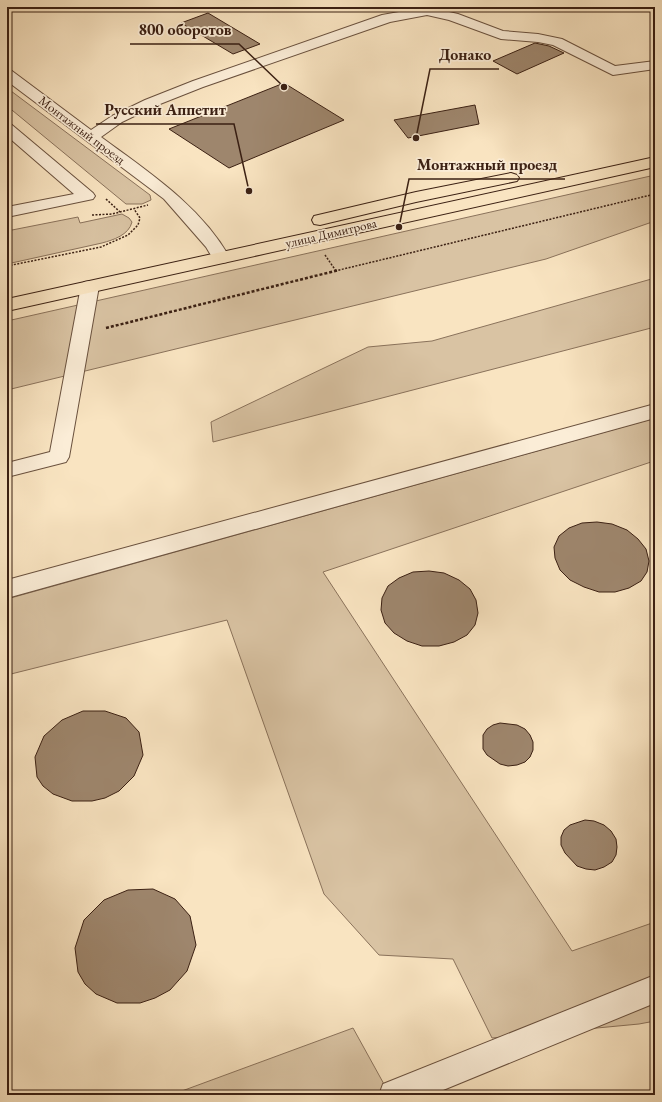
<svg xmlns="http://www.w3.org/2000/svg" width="662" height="1102" viewBox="0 0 662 1102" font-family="'EB Garamond',serif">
	<rect width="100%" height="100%" fill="#f9e4c1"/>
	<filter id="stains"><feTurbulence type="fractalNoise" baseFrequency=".005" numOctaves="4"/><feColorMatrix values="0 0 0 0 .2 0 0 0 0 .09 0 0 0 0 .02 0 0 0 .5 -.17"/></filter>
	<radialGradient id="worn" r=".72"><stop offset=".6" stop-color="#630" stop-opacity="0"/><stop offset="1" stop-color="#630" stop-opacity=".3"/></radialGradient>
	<path fill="#d9c3a3" stroke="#8a725b" d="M 7,88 L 150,195 L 151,200 L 142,204 L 126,204 L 7,106 Z
		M 655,175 L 655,221 L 546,259 L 7,390 L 7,321 Z
		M 122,214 L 129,218 L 132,222 C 129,235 113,240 102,243 L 7,264 L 7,231 L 78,217 L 80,223 Z
		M 655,278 L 655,327 L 213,442 L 211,422 L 368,347 L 432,341 Z
		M 655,418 L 655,463 L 654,461 L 323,572 L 572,951 L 655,922 L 655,1021 L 639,1024 L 492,1038 L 453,959 L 379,955 L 324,894 L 227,620 L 7,675 L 7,599 Z
		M 353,1028 L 390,1095 L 171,1095 Z"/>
	<path fill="#9e866d" stroke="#3b2013" d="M 208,13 L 260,44 L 233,54 L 181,23 Z
		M 535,43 L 549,46 L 564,53 L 517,74 L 493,61 Z
		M 284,83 L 344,120 L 229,168 L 169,129 Z
		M 475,105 L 479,124 L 408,138 L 394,120 Z
		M 597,522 L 612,524 L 627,530 L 638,539 L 646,549 L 649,561 L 647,572 L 641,581 L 629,588 L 615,592 L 599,592 L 584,587 L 570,580 L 560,570 L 555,558 L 554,547 L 559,536 L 569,528 L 582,523 Z
		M 429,571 L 444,573 L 459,580 L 470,589 L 476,600 L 478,613 L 475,625 L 467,635 L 454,642 L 439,646 L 422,646 L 407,641 L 394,633 L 385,623 L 381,610 L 382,598 L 388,586 L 399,578 L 413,572 Z
		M 83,711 L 105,711 L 126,718 L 139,732 L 143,755 L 134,776 L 119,791 L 105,798 L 92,801 L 72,801 L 53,794 L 43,786 L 37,777 L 35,757 L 44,736 L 62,720 Z
		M 500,723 L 517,725 L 525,729 L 530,735 L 533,742 L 533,750 L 530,757 L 525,762 L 517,765 L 508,766 L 500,764 L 487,755 L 483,749 L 483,735 L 487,729 L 493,725 Z
		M 585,820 L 594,821 L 604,825 L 611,831 L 616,839 L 617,847 L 616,855 L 612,862 L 604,867 L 595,870 L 586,869 L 577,866 L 565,853 L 561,845 L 561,837 L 564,830 L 570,825 Z
		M 153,889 L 175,899 L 190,916 L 196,945 L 187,971 L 170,990 L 155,998 L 140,1003 L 117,1003 L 96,994 L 85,984 L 78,972 L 75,948 L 84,920 L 104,900 L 128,890 Z"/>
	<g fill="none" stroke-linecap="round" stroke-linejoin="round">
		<defs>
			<path id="minor" d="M 427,7 L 458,14 L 503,31 L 538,34 L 562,39 L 615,66 L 655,61 L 655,69 L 613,75 L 553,45 L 538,42 L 501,39 L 449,20 L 427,15 L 390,22 L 203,87 L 155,106 L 122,122 L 101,137 C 147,171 201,206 230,258 L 227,262 L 221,263 L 215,262 L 206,247 L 164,199 L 7,81 L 7,70 L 12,71 L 91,130 L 112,116 L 145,100 L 193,81 L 382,15 Z
				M 7,123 L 12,125 L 93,193 L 95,196 L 93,199 L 7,217 L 7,207 L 74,194 L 7,136 Z
				M 90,281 L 96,282 L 99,286 L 69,457 L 66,462 L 7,477 L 7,463 L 50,452 L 81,286 L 84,282 Z
				M 655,404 L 655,418 L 7,598 L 7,580 Z
				M 655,975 L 655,1003 L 431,1095 L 379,1095 L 383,1084 Z"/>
			<path id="major" d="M 655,157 L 655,167 L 7,311 L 7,299 Z
				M 511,173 L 517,175 L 519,178 L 517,181 L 416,202 L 320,225 L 314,224 L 312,220 L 314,216 L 416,192 Z"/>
		</defs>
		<use href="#minor" stroke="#6a513e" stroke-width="2"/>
		<use href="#major" stroke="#3b2013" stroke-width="2"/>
		<path stroke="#3b2013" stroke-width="1.5" stroke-dasharray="2 1.5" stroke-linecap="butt" d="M 106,199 L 120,212
			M 92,215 L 112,214 L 148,205
			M 325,255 L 336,271
			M 7,266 L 101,247 L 128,235 L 138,225 L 140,218 L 134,209
			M 335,271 L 655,194"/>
		<path stroke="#3b2013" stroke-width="2.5" stroke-dasharray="3 2" stroke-linecap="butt" d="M 106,328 L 339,270"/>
		<use href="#minor" fill="#fbedd7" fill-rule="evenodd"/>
		<use href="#major" fill="#f9e4c1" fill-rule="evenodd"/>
	</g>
	<g text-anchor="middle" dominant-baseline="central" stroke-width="3.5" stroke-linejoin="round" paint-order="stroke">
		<g font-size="13" fill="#3b2013" stroke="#fbedd7">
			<text transform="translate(82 130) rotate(37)">Монтажный проезд</text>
			<text transform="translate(331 233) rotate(-13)">улица Димитрова</text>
		</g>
	</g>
	<path fill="none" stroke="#3b2013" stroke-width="1.5" d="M284 87L239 44H130M416 138L430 69H499M249 191L234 124H96M399 227L409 179H565"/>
	<g fill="#3b2013" stroke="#fbedd7" stroke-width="1.5">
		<circle cx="284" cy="87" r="4"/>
		<circle cx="416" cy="138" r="4"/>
		<circle cx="249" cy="191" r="4"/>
		<circle cx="399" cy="227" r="4"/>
	</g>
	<g font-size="16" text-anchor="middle" font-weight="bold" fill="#3b2013" stroke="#fbedd7" stroke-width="3.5" stroke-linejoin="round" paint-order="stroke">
		<text x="185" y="35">800 оборотов</text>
		<text x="465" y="60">Донако</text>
		<text x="165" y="115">Русский Аппетит</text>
		<text x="487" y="170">Монтажный проезд</text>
	</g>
	<rect width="662" height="1102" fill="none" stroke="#f9e4c1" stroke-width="24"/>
	<rect x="8" y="8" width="646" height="1086" fill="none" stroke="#3b2013" stroke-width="2"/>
	<rect x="12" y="12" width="638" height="1078" fill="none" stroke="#3b2013"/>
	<rect width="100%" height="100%" filter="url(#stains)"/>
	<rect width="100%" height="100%" fill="url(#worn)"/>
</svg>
